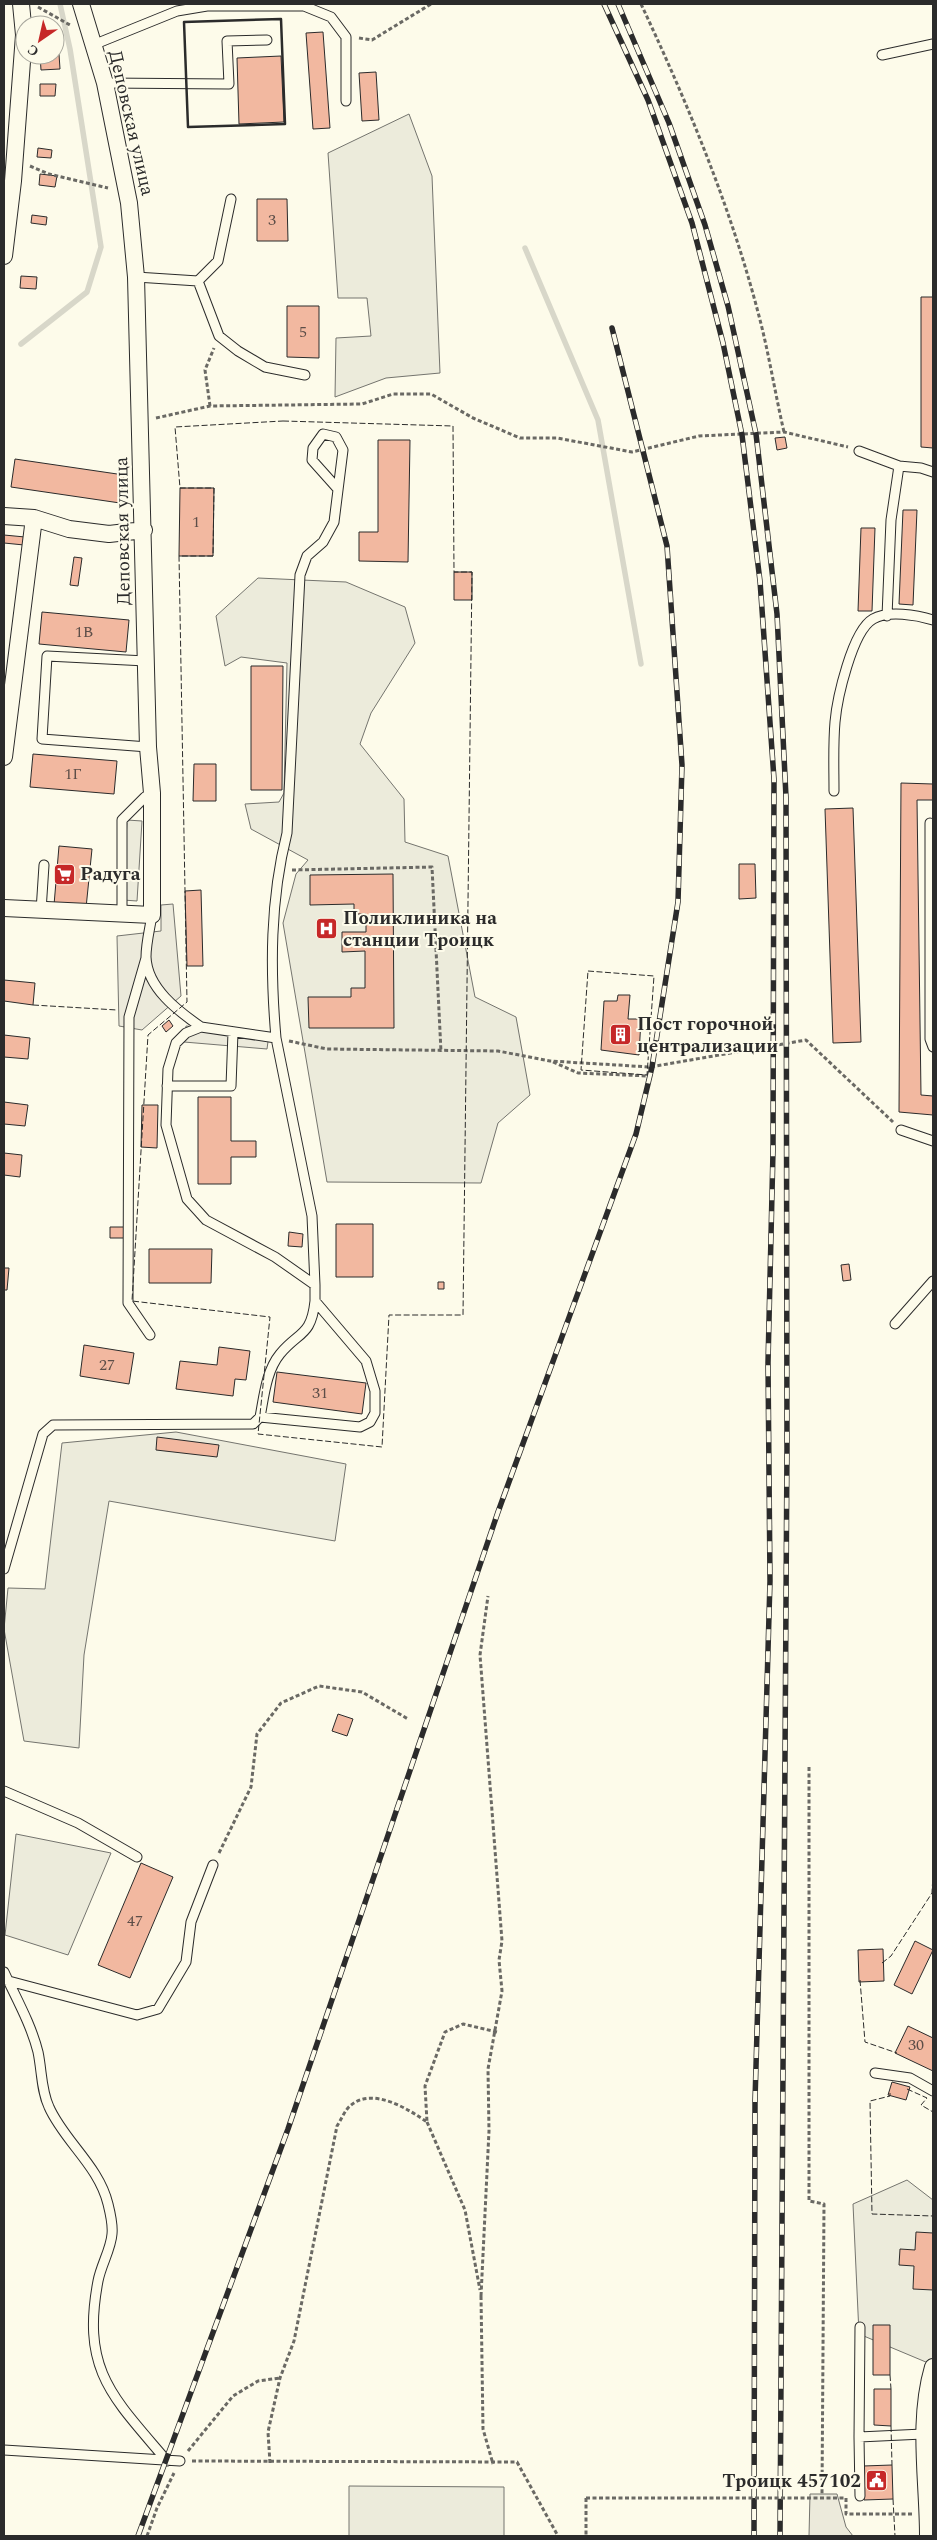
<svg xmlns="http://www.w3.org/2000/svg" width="937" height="2540" viewBox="0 0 937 2540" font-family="Spectral,serif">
	<rect width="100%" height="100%" fill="#fdfbea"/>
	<path fill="#ecebdb" stroke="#74746e" d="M 409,114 L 432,176 L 440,373 L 386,378 L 335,397 L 336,338 L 371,336 L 367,298 L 338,298 L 328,153 Z
		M 258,578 L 346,582 L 405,607 L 415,643 L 371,713 L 360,744 L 404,799 L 405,842 L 448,856 L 475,997 L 516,1017 L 530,1095 L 498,1123 L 481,1183 L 327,1182 L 283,923 L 296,874 L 308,860 L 251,829 L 245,804 L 279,802 L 284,793 L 287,663 L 241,657 L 225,666 L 216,616 Z
		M 127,820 L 142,821 L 137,901 L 123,900 Z
		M 176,1432 L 346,1464 L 335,1541 L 109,1501 L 84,1655 L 79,1748 L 24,1741 L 4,1629 L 8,1588 L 45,1589 L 62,1443 Z
		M 16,1834 L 111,1853 L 68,1955 L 5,1935 Z
		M 907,2180 L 933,2200 L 933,2365 L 859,2334 L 853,2204 Z
		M 349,2486 L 504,2487 L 504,2536 L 349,2536 Z"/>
	<path fill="#eceadb" stroke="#74746e" d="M 173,904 L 181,996 L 142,1030 L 119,1026 L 117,936 L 161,931 L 161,905 Z
		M 186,1026 L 269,1034 L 267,1049 L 184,1042 Z
		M 810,2494 L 837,2494 L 846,2527 L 853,2536 L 809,2536 Z"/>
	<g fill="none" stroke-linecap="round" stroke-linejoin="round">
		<path stroke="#d8d7c9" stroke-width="5.5" d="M 525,248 L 598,420 L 641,664
			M 21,344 L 87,292 L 101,247 L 70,49 L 60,4"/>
	</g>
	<path fill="#f2b8a0" stroke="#2b2b2b" d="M 323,32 L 330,128 L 313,129 L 306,33 Z
		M 59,54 L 60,69 L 41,70 L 40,55 Z
		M 281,56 L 284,122 L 239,124 L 237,58 Z
		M 376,72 L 379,120 L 362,121 L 359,73 Z
		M 40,84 L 56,84 L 55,96 L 40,96 Z
		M 38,148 L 52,150 L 51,158 L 37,157 Z
		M 40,174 L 57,176 L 55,187 L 39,185 Z
		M 257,199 L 287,199 L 288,241 L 257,241 Z
		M 32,215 L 47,217 L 46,225 L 31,223 Z
		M 21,276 L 37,277 L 36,289 L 20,288 Z
		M 921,297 L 933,297 L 933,448 L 921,447 Z
		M 287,306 L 319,306 L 319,358 L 287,357 Z
		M 785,437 L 787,448 L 777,450 L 775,438 Z
		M 378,440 L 410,440 L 408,562 L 359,561 L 359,532 L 378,532 Z
		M 15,459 L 124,475 L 120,503 L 11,487 Z
		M 180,488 L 214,488 L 213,556 L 179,556 Z
		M 903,510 L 917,510 L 913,605 L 899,604 Z
		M 861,528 L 875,528 L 872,611 L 858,611 Z
		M 4,535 L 25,537 L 24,545 L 4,543 Z
		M 74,557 L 82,558 L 78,586 L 70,585 Z
		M 454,572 L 472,572 L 472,600 L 454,600 Z
		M 42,612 L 129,620 L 126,652 L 39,644 Z
		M 251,666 L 283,666 L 282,790 L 251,790 Z
		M 33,754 L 117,761 L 114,794 L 30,787 Z
		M 194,764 L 216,764 L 216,801 L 193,801 Z
		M 901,783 L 933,784 L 933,800 L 917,800 L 921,1095 L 933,1096 L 933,1115 L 899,1112 Z
		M 853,808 L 861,1042 L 833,1043 L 825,809 Z
		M 59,846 L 92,849 L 86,908 L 54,905 Z
		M 739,864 L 755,864 L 756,898 L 739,899 Z
		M 393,874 L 394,1028 L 309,1028 L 308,997 L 351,997 L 351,988 L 365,988 L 365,951 L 342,952 L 342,932 L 366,932 L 366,914 L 354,914 L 354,904 L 310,905 L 310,875 Z
		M 201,890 L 203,966 L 187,966 L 185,891 Z
		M 4,980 L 35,983 L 33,1005 L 4,1001 Z
		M 618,995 L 630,995 L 628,1019 L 641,1019 L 639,1055 L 601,1050 L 604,1001 L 617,1001 Z
		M 169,1020 L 173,1026 L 166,1032 L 162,1026 Z
		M 4,1035 L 30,1038 L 28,1059 L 4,1057 Z
		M 198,1097 L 231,1097 L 231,1141 L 256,1141 L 256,1157 L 231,1157 L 231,1184 L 198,1184 Z
		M 4,1102 L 28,1105 L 25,1126 L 4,1124 Z
		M 142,1105 L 158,1105 L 157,1148 L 141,1147 Z
		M 4,1153 L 22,1155 L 20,1177 L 4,1175 Z
		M 336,1224 L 373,1224 L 373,1277 L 336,1277 Z
		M 110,1227 L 126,1227 L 126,1238 L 110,1238 Z
		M 289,1232 L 303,1234 L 302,1247 L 288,1246 Z
		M 149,1249 L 212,1249 L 211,1283 L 149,1283 Z
		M 849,1264 L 851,1280 L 843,1281 L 841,1265 Z
		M 4,1268 L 9,1268 L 7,1290 L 4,1290 Z
		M 438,1282 L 444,1282 L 444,1289 L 438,1289 Z
		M 84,1345 L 134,1353 L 129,1384 L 80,1376 Z
		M 219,1347 L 250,1351 L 246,1380 L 235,1379 L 233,1396 L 176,1389 L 180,1361 L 217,1365 Z
		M 277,1372 L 366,1383 L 362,1414 L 273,1402 Z
		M 157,1437 L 219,1445 L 217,1457 L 156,1450 Z
		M 338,1714 L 353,1719 L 347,1736 L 332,1731 Z
		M 141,1863 L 173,1877 L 130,1978 L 98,1965 Z
		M 915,1941 L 933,1950 L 912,1994 L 894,1985 Z
		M 883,1949 L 884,1981 L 859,1982 L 858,1950 Z
		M 908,2026 L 933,2038 L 933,2071 L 895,2053 Z
		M 892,2082 L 910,2087 L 906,2100 L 888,2095 Z
		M 916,2232 L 933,2233 L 933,2290 L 913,2289 L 914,2266 L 899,2265 L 900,2249 L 915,2250 Z
		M 873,2325 L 890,2325 L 890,2375 L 873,2375 Z
		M 874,2389 L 891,2389 L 891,2426 L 874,2425 Z
		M 892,2465 L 893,2499 L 864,2500 L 863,2466 Z"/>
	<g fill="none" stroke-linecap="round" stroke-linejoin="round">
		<defs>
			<path id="lane" d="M 93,45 L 177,11 L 207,6 L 304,6 L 331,17 L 346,37 L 346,101
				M 882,55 L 933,44
				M 105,83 L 229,84 L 227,41 L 267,40
				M 136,277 L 198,281 L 218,261 L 231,199
				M 198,281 L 219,336 L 238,351 L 265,367 L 305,375
				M 859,451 L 899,466 L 921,468 L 933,472
				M 887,616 L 891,520 L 899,466
				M 146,661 L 47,656 L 42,739 L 148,747
				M 834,791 C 834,768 833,745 835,722 C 837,699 852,631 873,619 C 888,610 917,615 933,620
				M 930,823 L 930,1039 L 933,1047
				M 41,911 L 44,865
				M 122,915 L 122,820 L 145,797 L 152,793
				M 146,958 L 129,1017 L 128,1303 L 150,1335
				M 201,1027 L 276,1038 C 270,969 270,900 287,833 L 300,575 L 307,556 L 323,542 L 334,522 L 343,450 L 336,437 L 323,434 L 313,448 L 312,460 L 337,488
				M 276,1038 L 312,1216 L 315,1285
				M 167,1086 L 231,1086 L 233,1032
				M 901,1130 L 933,1141
				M 895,1324 L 933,1281
				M 260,1417 C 264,1397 266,1371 280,1354 C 299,1331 311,1337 315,1301
				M 4,1569 L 43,1434 L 53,1425 L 253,1424 L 260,1417 L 360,1427 L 370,1422 L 375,1413 L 375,1391 L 366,1361 L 315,1301 L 315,1285 L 275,1257 L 206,1220 L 187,1199 L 166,1125 L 168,1069 L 176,1043 L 186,1033 L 201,1027 C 178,1011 147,988 146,957 C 146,943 150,928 152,915
				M 4,1791 L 78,1823 L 137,1857
				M 4,1972 C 16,1998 31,2024 38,2052 C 42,2071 41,2090 49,2107 C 64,2141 99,2166 108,2204 C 110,2212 113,2225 112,2234 C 111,2249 101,2265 98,2281 C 81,2371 113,2397 167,2461
				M 5,1980 L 137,2015 L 158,2009 L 186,1962 L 191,1922 L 213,1865
				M 875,2073 L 910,2078 L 933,2091
				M 859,2437 L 860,2327
				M 4,2450 L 180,2461
				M 860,2496 L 859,2437 L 923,2434"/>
			<path id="street" d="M 4,256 L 13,181 L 24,35 L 21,4
				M 4,516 L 34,518 L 69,529 L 109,534 L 144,530
				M 4,757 L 34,518
				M 4,908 L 152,915 L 152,793 L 148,747 L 136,277 L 129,203 L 105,83 L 81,4
				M 928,2536 C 928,2480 917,2422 933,2367"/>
		</defs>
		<use href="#lane" stroke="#2b2b2b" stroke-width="11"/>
		<use href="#street" stroke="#2b2b2b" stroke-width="18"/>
		<path stroke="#6a6964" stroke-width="3" stroke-dasharray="4 2.5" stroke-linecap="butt" d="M 641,4 C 688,104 731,208 759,316 C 769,354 775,393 784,432
			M 38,7 L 70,25
			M 359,38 L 372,40 L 431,4
			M 30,166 L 49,174 L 108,188
			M 210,406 L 205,370 L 214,348
			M 156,418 L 210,406 L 362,404 L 393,394 L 431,394 L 473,418 L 520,438 L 557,438 L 632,452 L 699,436 L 784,432 L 848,447
			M 292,870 L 432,867 L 441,1052
			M 289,1041 L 327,1049 L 498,1051 L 550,1061 L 650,1067 L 806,1040 L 893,1122
			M 553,1062 L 578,1073 L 648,1076 L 650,1067
			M 809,1767 L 809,2201 L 824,2204 L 822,2494
			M 219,1853 L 251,1787 L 257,1734 L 281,1703 L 319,1686 L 362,1692 L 408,1719
			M 427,2122 L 465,2210 L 480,2290
			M 481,2296 L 489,2131 L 488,2069 L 502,1991 L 499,1960 L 502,1941 L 480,1655 L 488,1596
			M 481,2296 L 483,2429 L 493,2464
			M 188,2451 L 233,2396 L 258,2381 L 280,2378
			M 192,2461 L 517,2462 L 558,2536
			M 270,2463 L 268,2432 L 280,2378 L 294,2341 L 337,2126 C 341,2120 345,2110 350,2106 C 372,2086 408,2109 427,2122 L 425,2086 L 445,2032 L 463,2024 L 497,2032
			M 586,2498 L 586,2536
			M 846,2498 L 846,2514 L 912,2514
			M 147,2536 L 157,2508 L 174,2473"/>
		<use href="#lane" stroke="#fdfbea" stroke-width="9"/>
		<use href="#street" stroke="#fdfbea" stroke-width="16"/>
		<defs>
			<path id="rail" d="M 604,4 L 648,100 L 692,223 L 723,343 L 742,435 L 760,581 L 774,779 L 773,1151 L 768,1363 L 770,1581 L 755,2101 L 754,2536
				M 618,4 L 669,123 L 705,225 L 728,306 L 756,434 L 777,614 L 786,797 L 787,1448 L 780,2536
				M 138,2536 L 288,2129 L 498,1512 L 636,1134 L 652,1067 L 678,902 L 682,765 L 667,546 L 612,328"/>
		</defs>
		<use href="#rail" stroke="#2b2b2b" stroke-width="5.5"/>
		<use href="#rail" stroke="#fdfbea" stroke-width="4" stroke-dasharray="11" stroke-linecap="butt"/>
		<path stroke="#6a6964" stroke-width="3" stroke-dasharray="4 2.5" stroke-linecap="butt" d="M 586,2498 L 846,2498"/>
		<path stroke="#2b2b2b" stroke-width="1" stroke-dasharray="6 2.5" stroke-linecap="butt" d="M 283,421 L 453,426 L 454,572 L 472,572 L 463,1315 L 389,1315 L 382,1447 L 258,1434 L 270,1317 L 132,1301 L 148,1035 L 187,1002 L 179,556 L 213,556 L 214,488 L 180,488 L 175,427 Z
			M 588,971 L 654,976 L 647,1075 L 581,1070 Z
			M 33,1005 L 117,1010
			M 882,1963 L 891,1956 L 932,1893 L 933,1874
			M 860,1980 L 865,2042 L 897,2053
			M 907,2089 L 927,2098 L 921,2105 L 933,2112
			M 890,2093 L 890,2096 L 870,2101 L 872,2214 L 933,2216
			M 890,2375 L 891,2389
			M 891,2426 L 892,2465
			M 893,2499 L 895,2536"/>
		<path stroke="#2b2b2b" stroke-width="2.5" d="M 281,19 L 285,124 L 188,127 L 184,22 Z"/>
	</g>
	<defs>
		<symbol id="supermarket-square" viewBox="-11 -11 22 22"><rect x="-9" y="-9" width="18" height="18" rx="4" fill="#c62828" stroke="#fdfbea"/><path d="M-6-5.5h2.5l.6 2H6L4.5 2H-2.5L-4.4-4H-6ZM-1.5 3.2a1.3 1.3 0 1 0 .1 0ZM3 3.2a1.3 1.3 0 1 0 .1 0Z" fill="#fff"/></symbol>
		<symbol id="hospital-square" viewBox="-11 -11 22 22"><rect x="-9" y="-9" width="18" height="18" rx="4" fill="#c62828" stroke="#fdfbea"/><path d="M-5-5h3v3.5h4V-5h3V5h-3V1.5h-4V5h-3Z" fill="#fff"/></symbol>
		<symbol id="building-square" viewBox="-11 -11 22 22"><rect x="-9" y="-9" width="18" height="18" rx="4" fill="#c62828" stroke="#fdfbea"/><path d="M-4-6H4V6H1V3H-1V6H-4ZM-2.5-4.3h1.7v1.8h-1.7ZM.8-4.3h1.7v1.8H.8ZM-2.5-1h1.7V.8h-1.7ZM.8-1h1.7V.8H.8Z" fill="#fff"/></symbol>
		<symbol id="civic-square" viewBox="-11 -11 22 22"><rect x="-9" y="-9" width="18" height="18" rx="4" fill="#c62828" stroke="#fdfbea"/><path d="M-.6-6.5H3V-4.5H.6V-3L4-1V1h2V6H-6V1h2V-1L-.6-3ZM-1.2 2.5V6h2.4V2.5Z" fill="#fff"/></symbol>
	</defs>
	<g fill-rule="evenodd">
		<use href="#supermarket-square" x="52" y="862" width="25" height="25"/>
		<use href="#hospital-square" x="314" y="916" width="25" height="25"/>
		<use href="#building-square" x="608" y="1022" width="25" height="25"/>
		<use href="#civic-square" x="864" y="2468" width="25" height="25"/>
	</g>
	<g text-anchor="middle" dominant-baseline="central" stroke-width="4" stroke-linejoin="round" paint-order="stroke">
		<g font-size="16" fill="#5d4e48">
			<text x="272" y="220">3</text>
			<text x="303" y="332">5</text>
			<text x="196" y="522">1</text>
			<text x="84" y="632">1В</text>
			<text x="73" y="774">1Г</text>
			<text x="107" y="1365">27</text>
			<text x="320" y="1393">31</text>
			<text x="135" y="1921">47</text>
			<text x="916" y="2045">30</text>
		</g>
		<g font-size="19" fill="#2b2b2b" stroke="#fdfbea">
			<text transform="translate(131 123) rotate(77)">Деповская улица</text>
			<text transform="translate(123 531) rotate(-91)">Деповская улица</text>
		</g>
		<g font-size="19" font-weight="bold" fill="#2b2b2b" stroke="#fdfbea" text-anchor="start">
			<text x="80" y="874">Радуга</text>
			<text x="343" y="918">Поликлиника на<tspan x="343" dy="22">станции Троицк</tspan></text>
			<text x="637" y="1024">Пост горочной<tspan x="637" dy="22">централизации</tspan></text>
			<text x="861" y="2481" text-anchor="end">Троицк 457102</text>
		</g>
	</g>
	<rect width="937" height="2540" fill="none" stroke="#2b2b2b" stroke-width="10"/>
	<g transform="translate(40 40) rotate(214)"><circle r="24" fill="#fdfbea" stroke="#a9a89e"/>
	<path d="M0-4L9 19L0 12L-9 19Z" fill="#c62828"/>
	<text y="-8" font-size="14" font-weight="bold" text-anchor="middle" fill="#2b2b2b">С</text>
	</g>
</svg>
